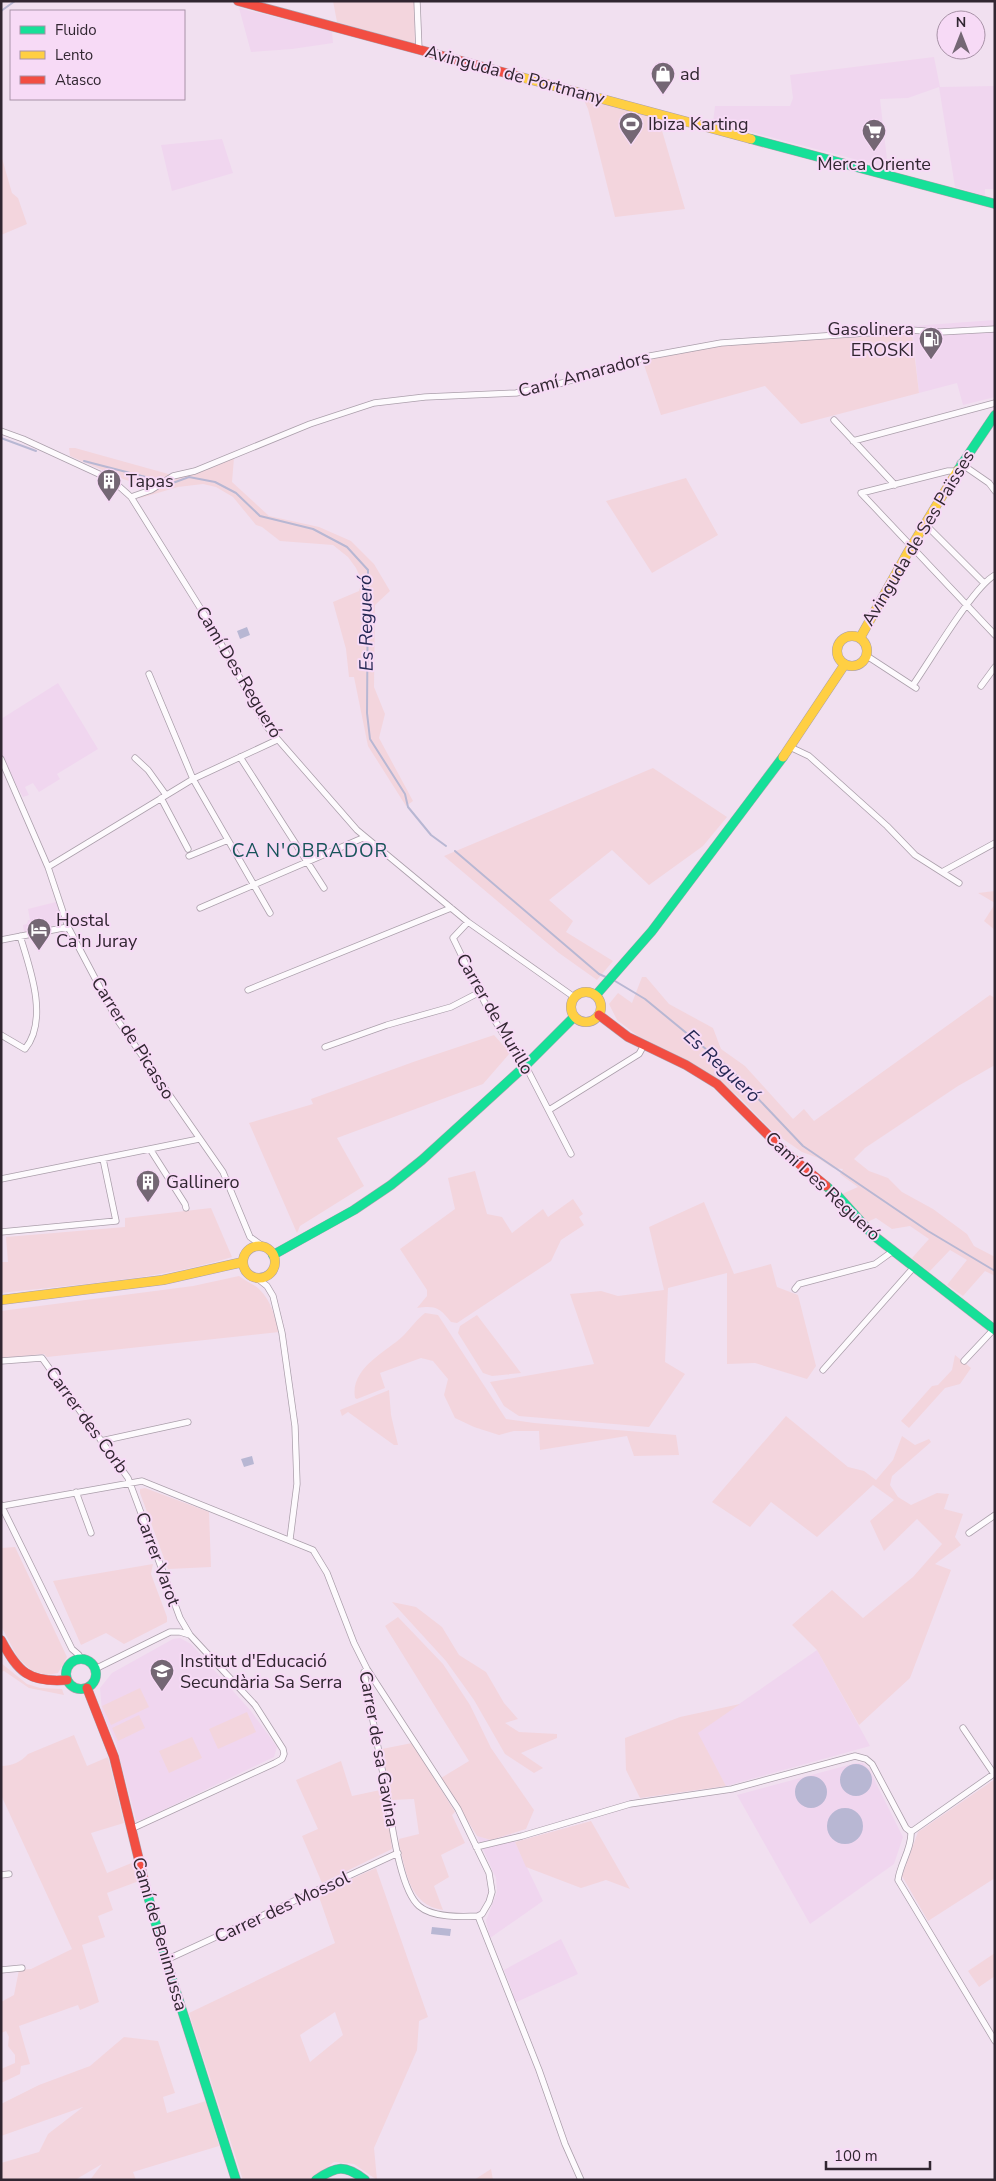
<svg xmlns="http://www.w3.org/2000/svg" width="996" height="2181" viewBox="0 0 996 2181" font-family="'Nunito Sans',sans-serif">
	<rect width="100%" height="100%" fill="#f1e0f0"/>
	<path fill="#f0d6ef" d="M 239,8 L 332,31 L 333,43 L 292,49 L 251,52 Z
		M 934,57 L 940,87 L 995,86 L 995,189 L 985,189 L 985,196 L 955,187 L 939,87 L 908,98 L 880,99 L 888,168 L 713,122 L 715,106 L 790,106 L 793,98 L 790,75 Z
		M 222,139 L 233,173 L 172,191 L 161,145 Z
		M 995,320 L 995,397 L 963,405 L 957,383 L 919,393 L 912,326 Z
		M 58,683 L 98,749 L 57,774 L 60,779 L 39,792 L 33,783 L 25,787 L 29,795 L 23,797 L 1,758 L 1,719 Z
		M 56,902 L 58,905 L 62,921 L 60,924 L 24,932 L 23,925 L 27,924 L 28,920 L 30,920 L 28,909 Z
		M 180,1638 L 191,1644 L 251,1711 L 277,1747 L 274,1757 L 142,1820 L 136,1820 L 116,1743 L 102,1712 L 100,1688 L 112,1673 L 173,1639 Z
		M 817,1650 L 870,1746 L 726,1786 L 697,1733 Z
		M 856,1763 L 863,1763 L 869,1769 L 903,1837 L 894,1864 L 810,1924 L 737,1795 Z
		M 511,1834 L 543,1901 L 490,1938 L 486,1921 L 497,1892 L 496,1878 L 477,1836 L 491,1840 Z
		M 561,1939 L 578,1974 L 510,2005 L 506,1995 L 513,1993 L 504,1970 Z"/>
	<path fill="#f3d5dd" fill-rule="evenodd" d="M 333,1 L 414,1 L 415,44 L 337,22 Z
		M 583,98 L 658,117 L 685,209 L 615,217 L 588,109 Z
		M 1,155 L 12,193 L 18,198 L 27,224 L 1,235 Z
		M 912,334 L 919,393 L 801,424 L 765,386 L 661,415 L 643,362 L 662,355 L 726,345 Z
		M 69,448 L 75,448 L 172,475 L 147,487 L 123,479 L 70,456 Z
		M 234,458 L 232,482 L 269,516 L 319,527 L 351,541 L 374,564 L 390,591 L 375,605 L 374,687 L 385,714 L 379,738 L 413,801 L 406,806 L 368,746 L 354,677 L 349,677 L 346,649 L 333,602 L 359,591 L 362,581 L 356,568 L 348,557 L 333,545 L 280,541 L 262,527 L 256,525 L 233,497 L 216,487 L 203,484 L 178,487 L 137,499 L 158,489 L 168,482 Z
		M 686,478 L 718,535 L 652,573 L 606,501 Z
		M 653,768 L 727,817 L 703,846 L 649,885 L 612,850 L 549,900 L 573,921 L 566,932 L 613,961 L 597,980 L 559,953 L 444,856 Z
		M 995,891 L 995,903 L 978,893 Z
		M 995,904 L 995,930 L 984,921 Z
		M 642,977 L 646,977 L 669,1004 L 713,1028 L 721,1049 L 745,1066 L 793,1119 L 804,1109 L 814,1121 L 990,995 L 995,998 L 995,1065 L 958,1086 L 865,1148 L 854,1159 L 869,1171 L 888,1178 L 902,1192 L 933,1209 L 967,1234 L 974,1246 L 995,1257 L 995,1276 L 985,1271 L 963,1296 L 947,1285 L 967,1260 L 950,1250 L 929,1272 L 912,1258 L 929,1239 L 910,1226 L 892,1229 L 876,1218 L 867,1222 L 842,1194 L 858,1187 L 840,1174 L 843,1169 L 833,1168 L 818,1158 L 802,1152 L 773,1132 L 740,1098 L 715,1078 L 647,1043 L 617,1020 L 609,1004 L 618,993 L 632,1003 Z
		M 494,1035 L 510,1053 L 483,1084 L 337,1138 L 364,1186 L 300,1226 L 297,1233 L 249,1123 L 313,1104 L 311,1099 L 416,1061 Z
		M 475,1171 L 487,1214 L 502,1217 L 512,1233 L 543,1209 L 548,1217 L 573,1199 L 583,1214 L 579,1217 L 584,1225 L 561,1240 L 551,1261 L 457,1323 L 451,1322 C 440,1308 436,1305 417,1308 L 427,1296 L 427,1290 L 400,1249 L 455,1209 L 448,1178 Z
		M 704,1202 L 734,1274 L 771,1264 L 777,1287 L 798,1295 L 816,1366 L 807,1379 L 755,1363 L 727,1364 L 727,1273 L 668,1288 L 665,1362 L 685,1374 L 649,1427 L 519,1416 L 504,1406 L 490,1382 L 594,1364 L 570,1294 L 601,1291 L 618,1296 L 664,1290 L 649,1227 Z
		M 211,1208 L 232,1257 C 158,1280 78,1284 1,1293 L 1,1262 L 8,1262 L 6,1237 L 125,1227 L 125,1218 Z
		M 239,1276 C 245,1281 254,1284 259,1289 C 271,1300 275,1317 279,1332 L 47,1357 L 44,1354 L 1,1358 L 1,1311 L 193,1286 Z
		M 425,1313 L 438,1315 L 506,1419 L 534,1423 L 676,1435 L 679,1455 L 634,1456 L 627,1436 L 540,1450 L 539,1431 L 514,1431 L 499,1435 L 474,1427 L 455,1418 L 444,1395 L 448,1379 L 433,1361 L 421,1358 L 380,1373 L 385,1388 L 357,1399 L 355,1398 C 350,1368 385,1353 403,1336 C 411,1328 416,1320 425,1313 Z
		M 477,1315 L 521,1373 L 492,1376 L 483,1373 L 458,1333 L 460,1326 Z
		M 955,1355 L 971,1368 L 960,1384 L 945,1388 L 909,1428 L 901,1421 L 932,1386 L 938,1385 L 952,1370 Z
		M 389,1390 L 391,1415 L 398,1445 L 394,1445 L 348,1412 L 342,1416 L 340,1410 Z
		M 786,1416 L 848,1467 L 864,1471 L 876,1480 L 893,1460 L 902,1436 L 915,1445 L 929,1439 L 931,1442 L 892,1476 L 890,1485 L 898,1497 L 911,1505 L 937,1493 L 949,1494 L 944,1509 L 963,1514 L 955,1537 L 961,1545 L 935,1564 L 951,1570 L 910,1678 L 859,1725 L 817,1650 L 792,1625 L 832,1590 L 863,1618 L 913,1577 L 942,1544 L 917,1519 L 884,1551 L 870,1521 L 894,1500 L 873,1485 L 817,1537 L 771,1502 L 750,1527 L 712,1502 Z
		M 145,1488 L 209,1512 L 211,1567 L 168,1569 L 140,1493 L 140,1489 Z
		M 15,1547 L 67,1657 L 58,1673 L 47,1675 L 32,1671 L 18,1658 L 1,1626 L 1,1548 Z
		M 153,1564 L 151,1574 L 167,1617 L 167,1622 L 124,1644 L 106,1633 L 81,1645 L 53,1581 Z
		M 392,1602 L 416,1607 L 442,1627 L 459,1655 L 486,1672 L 504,1703 L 518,1719 L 505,1723 L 519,1732 L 557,1734 L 557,1738 L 521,1753 L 543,1768 L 534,1773 L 505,1754 L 474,1700 L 446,1661 Z
		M 398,1617 L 443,1664 L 470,1705 L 491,1748 L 534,1810 L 526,1829 L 491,1840 L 477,1836 L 441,1778 L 469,1761 L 385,1626 Z
		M 1,1663 L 27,1684 L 40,1688 L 62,1689 L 64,1695 L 29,1688 L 4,1671 L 1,1672 Z
		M 140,1688 L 149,1707 L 111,1725 L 102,1706 Z
		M 740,1704 L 698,1733 L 726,1786 L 640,1798 L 626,1770 L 625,1738 L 680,1717 Z
		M 247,1712 L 256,1732 L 218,1749 L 209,1729 Z
		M 139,1715 L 145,1728 L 118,1741 L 112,1728 Z
		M 74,1735 L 87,1766 L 108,1757 L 124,1823 L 91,1833 L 107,1873 L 134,1862 L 139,1881 L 107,1893 L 113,1910 L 98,1916 L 105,1937 L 82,1945 L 99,2002 L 80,2010 L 78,2005 L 19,2026 L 30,2064 L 21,2066 L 20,2074 L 1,2083 L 1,2069 L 15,2063 L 15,2055 L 8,2046 L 9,2037 L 6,2031 L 1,2033 L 1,2002 L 14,1995 L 19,1970 L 31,1969 L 72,1949 L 1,1795 L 1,1766 C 12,1766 21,1762 28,1754 Z
		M 192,1737 L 202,1758 L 169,1773 L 159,1751 Z
		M 412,1743 L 455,1812 L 452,1815 L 465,1843 L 441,1855 L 449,1877 L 434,1886 L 443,1910 C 409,1905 407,1873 399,1845 L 399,1839 L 419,1834 L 414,1799 L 392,1800 L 382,1749 Z
		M 341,1761 L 352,1796 L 385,1789 L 392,1849 L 322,1883 L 302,1836 L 318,1829 L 296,1780 Z
		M 995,1779 L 995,1878 L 928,1921 L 902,1876 L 918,1832 Z
		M 591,1821 L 630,1889 L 606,1880 L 581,1888 L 526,1867 L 515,1842 Z
		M 376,1868 L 428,2017 L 419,2021 L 417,2050 L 374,2148 L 377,2180 L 354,2164 L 334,2162 L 309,2180 L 243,2180 L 189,2013 L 335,1943 L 318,1894 ZM 335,2012 L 343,2035 L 310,2062 L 300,2035 Z
		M 995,1953 L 995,1976 L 979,1987 L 968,1971 Z
		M 124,2037 L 158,2041 L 175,2093 L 163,2097 L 167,2113 L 206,2101 L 219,2146 L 133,2172 L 136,2180 L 90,2180 L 102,2164 L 75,2180 L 1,2180 L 1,2163 L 39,2152 L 48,2134 L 83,2107 L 1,2136 L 1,2104 L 39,2085 L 90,2066 Z
		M 491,2169 L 493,2180 L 474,2180 Z"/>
	<path fill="#b8b7d3" d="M 247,627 L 250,635 L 240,639 L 237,631 Z
		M 252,1456 L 254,1464 L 244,1467 L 241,1459 Z
		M840 1780a16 16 0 1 1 32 0a16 16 0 1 1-32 0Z
		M795 1792a16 16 0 1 1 32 0a16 16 0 1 1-32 0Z
		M827 1826a18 18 0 1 1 36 0a18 18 0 1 1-36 0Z
		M 432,1927 L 451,1929 L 450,1936 L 431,1934 Z"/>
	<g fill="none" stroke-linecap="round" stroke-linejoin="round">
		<path stroke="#b8b7d3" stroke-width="2" d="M 1,11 L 15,1
			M 1,438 L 36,451
			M 84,461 L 161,481
			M 166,483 L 170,484 L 189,477 L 215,482 L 236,493 L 260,516 L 313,529 L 347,547 L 368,570 L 367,713 L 370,739 L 405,794 L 408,807 L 431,835 L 446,846
			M 455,851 L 599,974 L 608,978
			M 615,981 L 645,999 L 729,1068 L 803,1146 L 928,1231 L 995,1271"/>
		<defs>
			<path id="street" d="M 417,1 L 419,50
				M 834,420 L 895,485
				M 1,431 L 23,439 L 112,480 L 131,497 L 209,622 L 267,727 L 357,830 L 468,922 L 574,997
				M 853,441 L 995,403
				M 960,463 L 989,483 L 995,491
				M 955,471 L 948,471 L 861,493 L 995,635
				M 131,497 L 151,490 L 173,476 L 195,471 L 310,424 L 374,403 L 425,397 L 516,393 L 562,383 L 650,356 L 721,343 L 910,330 L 940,332 L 995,329
				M 924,523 L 984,583
				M 867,656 L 916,688
				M 149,674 L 193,779 L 270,913
				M 913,685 C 930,661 973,587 995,575
				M 981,686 L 995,667
				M 790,747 L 809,756 L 887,826 L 915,855 L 959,883
				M 240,757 L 324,888
				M 135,758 L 148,770 L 166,795
				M 1,759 L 48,867 L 68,927 L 116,1018 L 223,1172 L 250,1237 L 264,1247
				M 161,798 L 188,849
				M 189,856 L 228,840
				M 48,867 L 193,779 L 277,740
				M 942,872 L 995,843
				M 200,908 L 365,837
				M 468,922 L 453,938 C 473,978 491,1023 521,1057 L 571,1154
				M 1,940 L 68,927
				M 248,990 L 451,908
				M 1,1035 L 25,1049 C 49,1020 30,968 20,936
				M 325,1047 L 387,1025 L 451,1007 L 480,992
				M 549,1110 L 639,1054 L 644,1045
				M 150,1149 L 185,1204 L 186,1208
				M 1,1179 L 199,1139
				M 1,1232 L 116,1221 L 103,1159
				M 257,1278 L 267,1286 L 273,1296 L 282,1333 L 295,1426 L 297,1484 L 290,1539
				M 795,1289 L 799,1284 L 875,1264 L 893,1251
				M 1,1361 L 42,1358 L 128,1478 L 180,1618 L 190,1635
				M 964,1361 L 994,1329
				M 823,1370 L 914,1267
				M 101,1441 L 188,1422
				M 76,1492 L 91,1533
				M 1,1505 L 72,1649 L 79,1655 L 79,1659
				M 2,1506 L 142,1481 L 313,1550 L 327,1573 L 354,1643 L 367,1669 L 458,1809 L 489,1873 L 492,1892 L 489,1902 L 482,1914 L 478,1916
				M 969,1533 L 995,1515
				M 95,1669 L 170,1632 L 180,1632 L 190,1635 L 255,1705 L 283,1749 L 284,1754 L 282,1759 L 275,1763 L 131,1829
				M 367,1669 L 364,1672 L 365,1678 C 372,1715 379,1752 386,1790 C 391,1817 399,1889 419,1906 C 433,1918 461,1917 478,1916
				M 963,1728 L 994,1774
				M 911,1832 C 912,1848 900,1864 898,1880 L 995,2041
				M 476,1847 L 522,1836 L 630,1804 L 732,1789 L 855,1756 L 866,1759 L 872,1764 L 906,1828 L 911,1832 L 995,1773
				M 1,1875 L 9,1874
				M 478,1916 L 539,2070 L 565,2144 L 581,2180
				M 166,1960 L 398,1853
				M 1,1970 L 22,1968"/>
			<path id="fast" d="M 751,139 L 995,204
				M 958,470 L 995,415
				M 596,995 L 652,931 L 783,757
				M 826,1186 L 838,1196 L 873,1235 L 995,1330
				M 273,1255 L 354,1210 L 391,1185 L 422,1160 L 525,1066 L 574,1017
				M66 1674a15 15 0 1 1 30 0a15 15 0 1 1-30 0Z
				M 146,1889 L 166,1960 L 236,2180
				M 316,2180 C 336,2166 345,2164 365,2180"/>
			<path id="slow" d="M 517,76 L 751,139
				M837 651a15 15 0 1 1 30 0a15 15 0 1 1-30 0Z
				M 860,638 L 908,552 L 958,470
				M 783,757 L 845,664
				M571 1007a15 15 0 1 1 30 0a15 15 0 1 1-30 0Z
				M243 1262a16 16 0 1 1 32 0a16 16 0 1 1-32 0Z
				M 1,1300 L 163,1280 L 243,1262"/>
			<path id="jam" d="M 238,1 L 517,76
				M 599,1015 L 628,1037 L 686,1065 L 717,1084 L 785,1152 L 826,1186
				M 1,1640 C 18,1672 29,1683 67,1680
				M 87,1688 L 114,1757 L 146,1889"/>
		</defs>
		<use href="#street" stroke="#ab9fab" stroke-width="7"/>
		<use href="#fast" stroke="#ab9fab" stroke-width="10"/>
		<use href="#slow" stroke="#ab9fab" stroke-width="10"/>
		<use href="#jam" stroke="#ab9fab" stroke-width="10"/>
		<use href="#street" stroke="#fdfafd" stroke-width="5.5"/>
		<use href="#fast" stroke="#16e098" stroke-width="9"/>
		<use href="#slow" stroke="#ffcf43" stroke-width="9"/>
		<use href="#jam" stroke="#f24e42" stroke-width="9"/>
	</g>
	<defs>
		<symbol id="shop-pin" viewBox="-11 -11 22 30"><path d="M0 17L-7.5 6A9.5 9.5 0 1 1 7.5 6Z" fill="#746774" stroke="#f7daf6"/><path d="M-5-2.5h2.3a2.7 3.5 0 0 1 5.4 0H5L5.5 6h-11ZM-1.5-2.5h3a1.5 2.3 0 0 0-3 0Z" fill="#fff"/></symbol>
		<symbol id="stadium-pin" viewBox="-11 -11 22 30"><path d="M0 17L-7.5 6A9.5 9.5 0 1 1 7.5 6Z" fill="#746774" stroke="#f7daf6"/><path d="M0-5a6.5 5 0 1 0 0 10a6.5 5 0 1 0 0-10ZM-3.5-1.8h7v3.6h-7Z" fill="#fff"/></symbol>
		<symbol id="supermarket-pin" viewBox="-11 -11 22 30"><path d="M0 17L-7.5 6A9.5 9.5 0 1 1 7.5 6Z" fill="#746774" stroke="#f7daf6"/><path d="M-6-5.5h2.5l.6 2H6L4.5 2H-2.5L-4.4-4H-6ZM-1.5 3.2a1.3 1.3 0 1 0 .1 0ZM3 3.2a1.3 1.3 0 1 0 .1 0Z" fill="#fff"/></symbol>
		<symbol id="fuel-pin" viewBox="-11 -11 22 30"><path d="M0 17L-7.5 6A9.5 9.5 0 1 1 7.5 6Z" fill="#746774" stroke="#f7daf6"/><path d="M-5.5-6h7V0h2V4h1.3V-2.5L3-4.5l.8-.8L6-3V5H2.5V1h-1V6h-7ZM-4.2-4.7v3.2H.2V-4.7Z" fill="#fff"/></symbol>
		<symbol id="building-pin" viewBox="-11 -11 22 30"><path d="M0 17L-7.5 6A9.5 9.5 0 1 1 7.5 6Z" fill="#746774" stroke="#f7daf6"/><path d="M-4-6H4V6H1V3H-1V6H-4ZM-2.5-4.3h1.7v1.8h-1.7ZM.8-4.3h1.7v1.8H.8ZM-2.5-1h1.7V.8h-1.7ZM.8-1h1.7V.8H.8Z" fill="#fff"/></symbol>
		<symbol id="hotel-pin" viewBox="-11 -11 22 30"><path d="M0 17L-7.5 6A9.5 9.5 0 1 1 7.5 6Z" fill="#746774" stroke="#f7daf6"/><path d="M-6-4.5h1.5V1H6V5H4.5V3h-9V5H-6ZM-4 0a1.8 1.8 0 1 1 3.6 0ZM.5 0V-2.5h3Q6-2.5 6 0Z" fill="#fff"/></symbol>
		<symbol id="university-pin" viewBox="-11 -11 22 30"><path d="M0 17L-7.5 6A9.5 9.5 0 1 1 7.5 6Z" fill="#746774" stroke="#f7daf6"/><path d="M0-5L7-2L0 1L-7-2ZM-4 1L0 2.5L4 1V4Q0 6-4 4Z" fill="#fff"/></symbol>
	</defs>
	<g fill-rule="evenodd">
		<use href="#shop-pin" x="649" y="60" width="28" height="38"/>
		<use href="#stadium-pin" x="617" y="110" width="28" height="38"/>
		<use href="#supermarket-pin" x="860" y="117" width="28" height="38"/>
		<use href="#fuel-pin" x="917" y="325" width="28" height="38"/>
		<use href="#building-pin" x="95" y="467" width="28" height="38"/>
		<use href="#hotel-pin" x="25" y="916" width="28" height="38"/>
		<use href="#building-pin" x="134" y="1168" width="28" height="38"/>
		<use href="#university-pin" x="148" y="1657" width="28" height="38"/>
	</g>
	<g text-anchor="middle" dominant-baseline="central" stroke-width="4" stroke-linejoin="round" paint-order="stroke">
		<g font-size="18" fill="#312631" stroke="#f7daf6" text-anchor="start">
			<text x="680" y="74">ad</text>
			<text x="648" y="124">Ibiza Karting</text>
			<text x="874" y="164" text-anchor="middle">Merca Oriente</text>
			<text x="914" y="329" text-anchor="end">Gasolinera<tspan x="914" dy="21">EROSKI</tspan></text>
			<text x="126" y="481">Tapas</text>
			<text x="56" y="920">Hostal<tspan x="56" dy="21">Ca'n Juray</tspan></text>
			<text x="166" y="1182">Gallinero</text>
			<text x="180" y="1661">Institut d'Educació<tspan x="180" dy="21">Secundària Sa Serra</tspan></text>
		</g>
		<g font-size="18" fill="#312631" stroke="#f7daf6">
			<text transform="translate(515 75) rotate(15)">Avinguda de Portmany</text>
			<text transform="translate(584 374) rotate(-15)">Camí Amaradors</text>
			<text transform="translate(918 538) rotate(-59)">Avinguda de Ses Païsses</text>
			<text transform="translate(239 672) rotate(59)">Camí Des Regueró</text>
			<text transform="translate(495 1014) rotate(60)">Carrer de Murillo</text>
			<text transform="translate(133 1038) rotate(58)">Carrer de Picasso</text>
			<text transform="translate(823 1186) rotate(43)">Camí Des Regueró</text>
			<text transform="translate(87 1420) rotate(54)">Carrer des Corb</text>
			<text transform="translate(158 1559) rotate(70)">Carrer Varot</text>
			<text transform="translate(379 1749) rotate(80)">Carrer de sa Gavina</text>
			<text transform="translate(282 1907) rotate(-25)">Carrer des Mossol</text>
			<text transform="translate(160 1934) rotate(74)">Camí de Benimussa</text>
		</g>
		<g font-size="19" font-style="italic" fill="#242753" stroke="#f7daf6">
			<text transform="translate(366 623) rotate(-91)">Es Regueró</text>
			<text transform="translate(722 1066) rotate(43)">Es Regueró</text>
		</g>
		<g font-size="19" letter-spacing="1" fill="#185459" stroke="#f7daf6">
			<text x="310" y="851">CA N'OBRADOR</text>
		</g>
	</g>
	<rect width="996" height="2181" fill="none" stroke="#312631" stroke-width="5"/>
	<rect x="10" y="10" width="175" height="90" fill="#f7daf6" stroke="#a892a7"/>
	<rect x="20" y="26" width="25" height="8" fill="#16e098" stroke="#a892a7"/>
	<text x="55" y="35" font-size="15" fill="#312631">Fluido</text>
	<rect x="20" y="51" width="25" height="8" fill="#ffcf43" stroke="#a892a7"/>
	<text x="55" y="60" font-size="15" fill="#312631">Lento</text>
	<rect x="20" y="76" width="25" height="8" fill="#f24e42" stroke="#a892a7"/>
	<text x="55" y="85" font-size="15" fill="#312631">Atasco</text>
	<g transform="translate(961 35)"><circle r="24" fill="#f7daf6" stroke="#a892a7"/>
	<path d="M0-4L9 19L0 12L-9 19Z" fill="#746774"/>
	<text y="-8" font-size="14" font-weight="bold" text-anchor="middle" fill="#312631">N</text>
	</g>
	<path d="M826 2161v8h104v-8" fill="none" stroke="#312631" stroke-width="2.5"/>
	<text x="834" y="2161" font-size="15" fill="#312631" stroke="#f7daf6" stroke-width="4" paint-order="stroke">100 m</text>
</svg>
